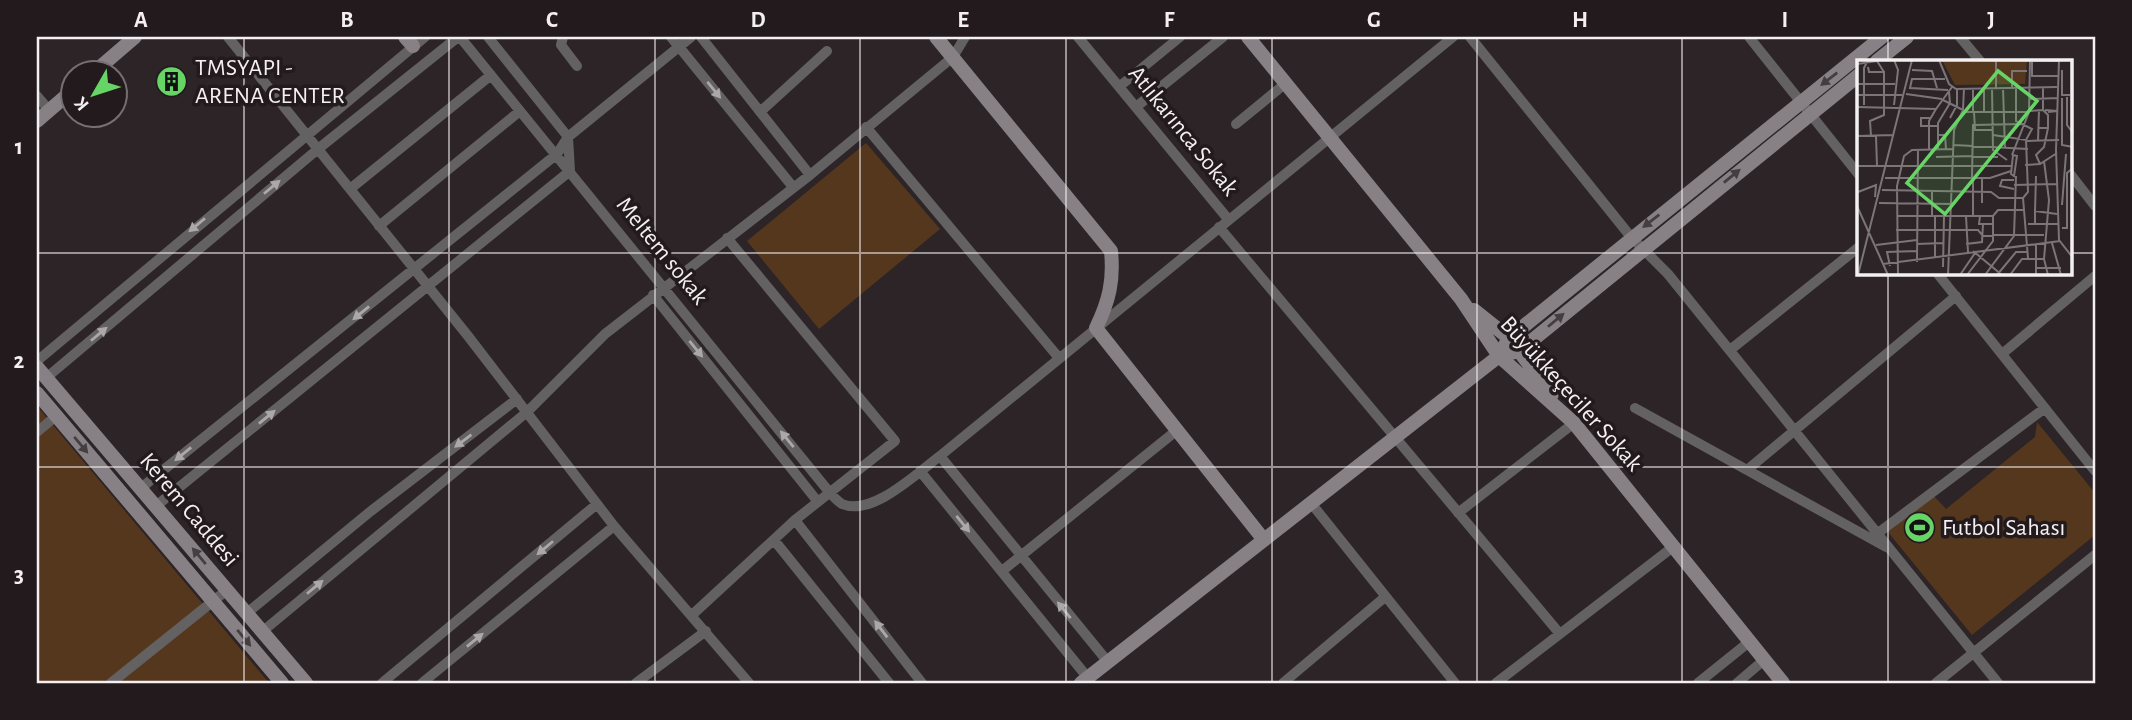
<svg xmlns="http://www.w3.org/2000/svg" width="2132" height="720" viewBox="0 0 2132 720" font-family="'Alegreya Sans',sans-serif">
	<rect width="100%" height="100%" fill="#2c2426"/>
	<path fill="#55371e" d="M 866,143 L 940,229 L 819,329 L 747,241 Z
		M 37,406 L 269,683 L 37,683 Z
		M 2037,422 L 2095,493 L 2095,535 L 1972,635 L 1888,532 L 1934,496 L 1946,509 L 2035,437 Z"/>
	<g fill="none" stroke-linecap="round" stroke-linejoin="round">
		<path stroke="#646163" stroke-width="10" d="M 228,37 L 468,336 L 614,526 L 749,683
			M 460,37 L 830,493 C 833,496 838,502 842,504 C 872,517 917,473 940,456 L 1453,37
			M 563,37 L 561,45 L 577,66
			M 671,37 L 793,187
			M 701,37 L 810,175
			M 1078,37 L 1228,219
			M 1470,37 L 1631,237 L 1668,274 L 1998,683
			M 1749,37 L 1859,175
			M 1960,37 L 1980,61
			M 1120,86 L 1180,37
			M 37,96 L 49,110
			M 1136,107 L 1223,37
			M 760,112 L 827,51
			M 1236,124 L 1286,83
			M 866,127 L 1059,358
			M 2071,175 L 2095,206
			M 350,189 L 491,75
			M 379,226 L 520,111
			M 1219,227 L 1560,634
			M 1937,273 L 2095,471
			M 653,295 L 818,502
			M 1730,350 L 1859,247
			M 2002,354 L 2095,276
			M 37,361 L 425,37
			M 46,378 L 318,149 L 458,37
			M 1635,408 L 1886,547
			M 37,432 L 56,416
			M 940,456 L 1108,662
			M 1747,470 L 1956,296
			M 920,471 L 1088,678
			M 141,488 L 557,154 L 568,137 L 488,37
			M 1311,503 L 1455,683
			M 156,506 L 570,171 L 568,137 L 691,37
			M 1458,513 L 1574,423
			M 795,520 L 922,683
			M 1878,533 L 2045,408
			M 774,540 L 889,683
			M 1002,571 L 1176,431
			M 247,613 L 371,511 L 517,399
			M 692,615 L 795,520 L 895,441 L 727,238
			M 263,631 L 527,412 L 605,334 L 810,175 L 953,57 L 965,37
			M 111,683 L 227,590
			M 382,683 L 597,504
			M 422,683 L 614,526
			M 636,683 L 706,631
			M 1283,683 L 1385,597
			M 1496,683 L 1673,547
			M 1698,683 L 1749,642
			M 1737,683 L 1764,660
			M 1936,683 L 2095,555"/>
		<path stroke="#878185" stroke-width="14" d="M 405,37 L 413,46
			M 936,37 L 1111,251 C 1114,281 1109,301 1096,328 L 1264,540
			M 1248,37 L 1461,299 L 1499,356 L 1574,423 L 1783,683
			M 1877,61 L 1907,37
			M 92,74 L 135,37
			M 37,121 L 74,89
			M 1474,310 L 1509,338 L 1552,394
			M 1499,356 L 1519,351 L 1859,75
			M 37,367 L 306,683
			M 37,393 L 282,683
			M 1081,683 L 1499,356 L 1509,338 L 1882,37"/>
	</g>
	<defs><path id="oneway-solid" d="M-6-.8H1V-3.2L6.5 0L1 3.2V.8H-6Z" transform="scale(1.75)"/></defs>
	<g fill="#453e41">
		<use href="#oneway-solid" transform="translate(1829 79) rotate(142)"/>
		<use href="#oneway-solid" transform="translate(1732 176) rotate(-39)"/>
		<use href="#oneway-solid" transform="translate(1651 221) rotate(142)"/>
		<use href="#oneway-solid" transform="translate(1556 320) rotate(-40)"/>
		<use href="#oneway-solid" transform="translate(81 445) rotate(50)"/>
		<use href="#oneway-solid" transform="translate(199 556) rotate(-130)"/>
		<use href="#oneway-solid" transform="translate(244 638) rotate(50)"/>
	</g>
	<g fill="#aca8aa">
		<use href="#oneway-solid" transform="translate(714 90) rotate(51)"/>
		<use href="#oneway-solid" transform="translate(272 187) rotate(-40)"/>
		<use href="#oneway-solid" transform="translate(197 225) rotate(140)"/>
		<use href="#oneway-solid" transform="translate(361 313) rotate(141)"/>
		<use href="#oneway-solid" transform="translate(99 334) rotate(-40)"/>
		<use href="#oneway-solid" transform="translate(696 349) rotate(51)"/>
		<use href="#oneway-solid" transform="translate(267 417) rotate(-39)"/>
		<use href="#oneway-solid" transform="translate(787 439) rotate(-129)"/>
		<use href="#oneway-solid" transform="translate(463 441) rotate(143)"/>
		<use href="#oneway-solid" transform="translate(183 454) rotate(141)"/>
		<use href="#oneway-solid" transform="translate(963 524) rotate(51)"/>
		<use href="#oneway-solid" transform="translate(545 548) rotate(140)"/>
		<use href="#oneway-solid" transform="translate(315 587) rotate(-40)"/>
		<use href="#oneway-solid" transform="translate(1064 610) rotate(-129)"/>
		<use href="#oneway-solid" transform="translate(881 629) rotate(-127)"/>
		<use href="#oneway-solid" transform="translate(475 640) rotate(-39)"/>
	</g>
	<path fill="none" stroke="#f4eff0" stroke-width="2" stroke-opacity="0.55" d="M 244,37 L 244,683M 449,37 L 449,683M 655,37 L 655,683M 860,37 L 860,683M 1066,37 L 1066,683M 1272,37 L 1272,683M 1477,37 L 1477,683M 1682,37 L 1682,683M 1888,37 L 1888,61M 37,253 L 1859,253M 2071,253 L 2095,253M 1888,273 L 1888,683M 37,467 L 2095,467"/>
	<defs>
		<symbol id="building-disc" viewBox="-11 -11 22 22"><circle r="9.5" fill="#67d466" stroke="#221a1c"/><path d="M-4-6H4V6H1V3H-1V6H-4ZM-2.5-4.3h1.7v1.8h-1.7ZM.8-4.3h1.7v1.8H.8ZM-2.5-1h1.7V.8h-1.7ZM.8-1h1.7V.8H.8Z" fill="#111"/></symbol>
		<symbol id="stadium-disc" viewBox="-11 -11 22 22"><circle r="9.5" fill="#67d466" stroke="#221a1c"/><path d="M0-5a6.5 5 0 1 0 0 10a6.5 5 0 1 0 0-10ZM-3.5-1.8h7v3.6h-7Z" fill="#111"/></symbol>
	</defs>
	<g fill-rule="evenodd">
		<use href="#building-disc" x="154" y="64" width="35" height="35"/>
		<use href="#stadium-disc" x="1902" y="510" width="35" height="35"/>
	</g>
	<g text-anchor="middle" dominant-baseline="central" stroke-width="7" stroke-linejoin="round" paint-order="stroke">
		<g font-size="24" fill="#f4eff0" stroke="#221a1c" text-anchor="start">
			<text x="195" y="68">TMSYAPI -<tspan x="195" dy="28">ARENA CENTER</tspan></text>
			<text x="1942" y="528">Futbol Sahası</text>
		</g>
		<g font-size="24" fill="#f4eff0" stroke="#221a1c">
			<text transform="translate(1183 131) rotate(51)">Atlıkarınca Sokak</text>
			<text transform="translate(662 251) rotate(51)">Meltem sokak</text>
			<text transform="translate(1571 394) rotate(48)">Büyükkeçeciler Sokak</text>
			<text transform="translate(189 510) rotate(50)">Kerem Caddesi</text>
		</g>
	</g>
	<g transform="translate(1857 60)">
		<rect width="215" height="215" fill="#2c2426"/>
		<path d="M 85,0 L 170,0 L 168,24 L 98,25 Z" fill="#55371e"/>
		<path fill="none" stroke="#7c7577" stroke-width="2" d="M 82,0 L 92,24 L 99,29 L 200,27M 119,0 L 202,1M 202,0 L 199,90 L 202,180 L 216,198M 175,2 L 175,16 L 202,16M 0,4 L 20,1 L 27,12M 11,7 L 12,12 L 27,12 L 27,55 L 13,61 L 14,76M 55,10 L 75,11 L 80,28M 205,10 L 205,35 L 213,35M 88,19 L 55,19 L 53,28 L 91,30M 0,24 L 38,24M 155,27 L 155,11 L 170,11M 135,28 L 136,90 L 150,100M 139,28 L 139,0M 146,28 L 148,89M 159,28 L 159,62M 127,29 L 127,52M 49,34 L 85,39M 0,35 L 45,35M 210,37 L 210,65 L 216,73M 205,38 L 205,85 L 216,87M 172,39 L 201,38M 86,40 L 106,50M 7,45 L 7,8 L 11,0M 37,45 L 41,10 L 37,0M 0,47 L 79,49 L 95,27M 188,50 L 201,51 L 191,52M 173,51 L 186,50 L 186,27M 105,52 L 172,52M 116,52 L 116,29M 117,52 L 118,70 L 136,70M 73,58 L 64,58 L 64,66 L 80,66M 93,58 L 100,45 L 100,29M 182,68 L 191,68 L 191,55 L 186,50M 81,75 L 88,75 L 89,89M 136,75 L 169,80 L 175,69 L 159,61M 0,76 L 36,75M 19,76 L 20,106M 170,81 L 202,80M 181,81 L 182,50M 97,85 L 171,89M 72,89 L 72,61 L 79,49M 81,89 L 81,63 L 93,43 L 92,32M 155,95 L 172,52 L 173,0M 156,95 L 160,96 L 157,116 L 154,114 ZM 79,97 L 115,96M 115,97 L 141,97M 187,101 L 192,140 L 187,199 L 191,215M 183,104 L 179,95 L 187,87 L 191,68M 168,105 L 183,104 L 200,93M 0,106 L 154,106M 115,117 L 116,65 L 166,64M 28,118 L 133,118 L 154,111M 157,120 L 145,120 L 143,126 L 157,129M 157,125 L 201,124M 25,130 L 134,132 L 142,138 L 166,138 L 171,132 L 169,80M 1,132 L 19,125 L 18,137M 75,132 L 75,156M 166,138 L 171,198M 22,143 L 96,144M 125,143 L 125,118M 205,145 L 209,94M 0,146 L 31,215M 178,151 L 179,116M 40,156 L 136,156 L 141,150 L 166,150M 78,156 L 78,198M 109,156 L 111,192M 116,156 L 116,118M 123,156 L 122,164 L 136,164M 171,164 L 201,164M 178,164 L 178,151 L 200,154M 205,168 L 210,168 L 210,113 L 216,108M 39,170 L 121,170 L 126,176 L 136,176M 137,175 L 187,175M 195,183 L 204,215M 60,184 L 86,183M 109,184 L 125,182 L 126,164M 179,184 L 179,215M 19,185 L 60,180M 116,191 L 145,215M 60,202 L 61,89M 26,204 L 203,181M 33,206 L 30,192 L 60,191M 86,207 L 87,156M 179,208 L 204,208M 1,215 L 55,0M 41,215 L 40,126 L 47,96 L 55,90 L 97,89M 91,215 L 97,70 L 106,50 L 107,28M 103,215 L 118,193M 110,215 L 136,181 L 136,156M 128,215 L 157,176 L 159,116M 140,215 L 159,192 L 171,192M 153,215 L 165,199 L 187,199"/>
		<path fill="#67d466" fill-opacity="0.15" stroke="#67d466" stroke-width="3.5" d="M 141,11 L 180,41 L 88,154 L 50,123 Z"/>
		<rect width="215" height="215" fill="none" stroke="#f4eff0" stroke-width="3.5"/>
	</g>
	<rect width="2132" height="720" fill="none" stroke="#221a1c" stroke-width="77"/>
	<g transform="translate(94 94) rotate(231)"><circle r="33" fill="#221a1c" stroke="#766f71" stroke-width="2"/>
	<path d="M0-5L12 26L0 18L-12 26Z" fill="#67d466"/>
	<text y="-10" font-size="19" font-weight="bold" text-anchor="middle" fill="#f4eff0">K</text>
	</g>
	<rect x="38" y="38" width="2056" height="644" fill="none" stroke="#f4eff0" stroke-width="2.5"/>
	<g font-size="23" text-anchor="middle" font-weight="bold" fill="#f4eff0">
		<text x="141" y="27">A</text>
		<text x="347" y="27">B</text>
		<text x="552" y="27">C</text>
		<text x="758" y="27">D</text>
		<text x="963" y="27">E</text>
		<text x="1169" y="27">F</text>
		<text x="1374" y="27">G</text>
		<text x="1580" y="27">H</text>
		<text x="1785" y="27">I</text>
		<text x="1991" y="27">J</text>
		<text x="19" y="154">1</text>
		<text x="19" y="368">2</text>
		<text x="19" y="582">3</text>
	</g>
</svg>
